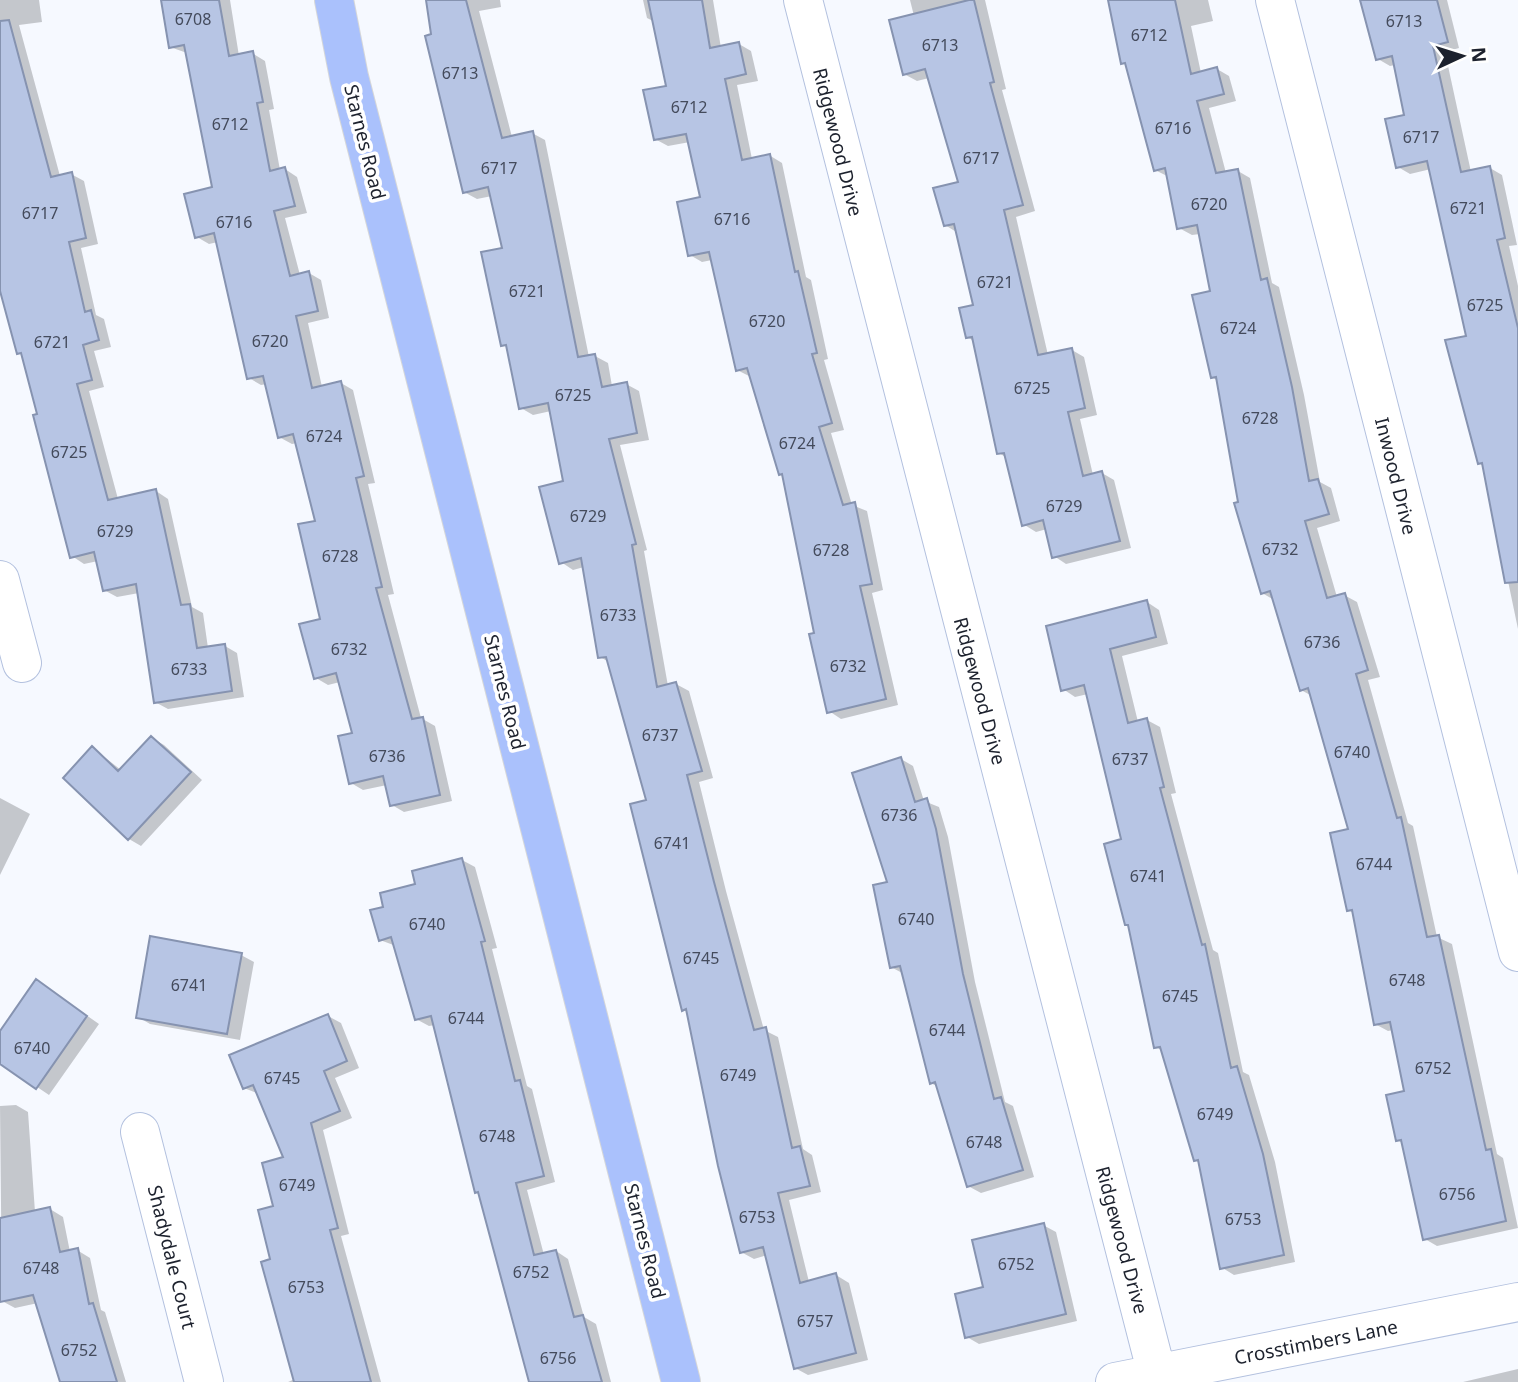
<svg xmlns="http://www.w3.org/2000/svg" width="1518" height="1382" viewBox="0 0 1518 1382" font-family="'Noto Sans',sans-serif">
	<rect width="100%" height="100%" fill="#f6f9ff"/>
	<path fill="#0003" d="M 0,0 L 39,0 L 42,22 L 19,25 L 60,176 L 71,174 L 84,181 L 98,244 L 81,248 L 96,315 L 104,319 L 111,347 L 94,351 L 104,387 L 89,391 L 118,499 L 156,491 L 168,499 L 192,607 L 203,613 L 208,648 L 225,646 L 237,653 L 244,697 L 168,709 L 155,702 L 139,593 L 117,597 L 104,590 L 98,561 L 84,564 L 72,556 L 23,355 L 18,353 L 0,288 Z
		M 162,0 L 230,0 L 239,56 L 252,53 L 265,61 L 274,109 L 269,110 L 280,170 L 285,169 L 297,177 L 307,213 L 285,218 L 300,275 L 309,273 L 321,280 L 329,318 L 308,323 L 322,387 L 341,383 L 353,390 L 375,483 L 368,484 L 394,594 L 388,595 L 421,718 L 435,726 L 452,801 L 404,812 L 392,805 L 387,785 L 363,790 L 351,783 L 354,734 L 340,682 L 328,685 L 316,678 L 322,620 L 317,522 L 297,443 L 292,444 L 279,437 L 267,384 L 261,385 L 249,378 L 218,242 L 209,244 L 197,237 L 214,188 L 187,53 L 170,47 Z
		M 427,0 L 500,0 L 501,7 L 479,11 L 512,137 L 532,133 L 545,140 L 589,357 L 595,356 L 608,363 L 612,386 L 626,384 L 639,391 L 649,440 L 620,445 L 647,550 L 644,551 L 668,686 L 676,684 L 689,691 L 713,778 L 699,782 L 726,891 L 764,1030 L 778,1037 L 803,1149 L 812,1155 L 821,1192 L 789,1200 L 809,1282 L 836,1275 L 849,1283 L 868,1360 L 808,1375 L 795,1368 L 767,1255 L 754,1259 L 741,1252 L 689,1013 L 683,1009 L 649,801 L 609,662 L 600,657 L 584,567 L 573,570 L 561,562 L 565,483 L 551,411 L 533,415 L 521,408 L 509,348 L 503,345 L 504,249 L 492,196 L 477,199 L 464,192 Z
		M 643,0 L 713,0 L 721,48 L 739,44 L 751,51 L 758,81 L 737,85 L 752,159 L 769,155 L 782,163 L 806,277 L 811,280 L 828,359 L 824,360 L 844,430 L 831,433 L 852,505 L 867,511 L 883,590 L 872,593 L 898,705 L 841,719 L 829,711 L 784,476 L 780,474 L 751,377 L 737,370 L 712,260 L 702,262 L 690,255 L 702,198 L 690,142 L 668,146 L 655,139 L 668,87 L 655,22 L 647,18 Z
		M 910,0 L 985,0 L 1006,89 L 1002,90 L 1035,211 L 1016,217 L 1048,355 L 1072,350 L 1084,357 L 1097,415 L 1080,419 L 1093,475 L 1102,473 L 1114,480 L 1131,548 L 1066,564 L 1054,556 L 1047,529 L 1036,532 L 1023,524 L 1007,458 L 999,453 L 974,341 L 967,337 L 976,306 L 958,233 L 945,225 L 960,183 L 929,78 L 917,81 L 904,74 L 914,16 Z
		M 1110,0 L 1208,0 L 1213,21 L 1191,26 L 1201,73 L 1217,69 L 1229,76 L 1236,101 L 1209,108 L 1226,173 L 1238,171 L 1250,178 L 1272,283 L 1279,287 L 1304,395 L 1320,482 L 1331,488 L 1340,521 L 1317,528 L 1337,597 L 1344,595 L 1357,602 L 1380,677 L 1368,680 L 1408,823 L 1413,826 L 1437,937 L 1452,944 L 1497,1154 L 1503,1158 L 1518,1228 L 1437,1246 L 1425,1239 L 1403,1143 L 1397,1140 L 1406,1092 L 1393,1030 L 1388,1031 L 1375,1024 L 1354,913 L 1348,910 L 1350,830 L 1312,696 L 1301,690 L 1274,600 L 1262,593 L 1240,503 L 1218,381 L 1212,377 L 1212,292 L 1200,234 L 1192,235 L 1179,228 L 1169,177 L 1155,170 L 1128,66 L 1123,63 Z
		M 1362,0 L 1447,0 L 1459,48 L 1445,52 L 1471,172 L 1490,168 L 1502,175 L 1517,245 L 1509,246 L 1518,286 L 1518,629 L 1484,466 L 1479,463 L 1468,337 L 1431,169 L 1410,174 L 1398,167 L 1406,116 L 1395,65 L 1390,66 L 1378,59 Z
		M 1147,602 L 1159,610 L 1168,644 L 1122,656 L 1138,722 L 1147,720 L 1160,727 L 1176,793 L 1171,794 L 1213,950 L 1218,953 L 1243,1072 L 1249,1075 L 1275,1162 L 1295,1262 L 1234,1275 L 1221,1267 L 1200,1162 L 1196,1160 L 1163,1051 L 1156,1047 L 1123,840 L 1088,694 L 1075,697 L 1063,689 Z
		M 152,738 L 164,745 L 202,780 L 141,846 L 129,839 L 93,748 L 121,770 Z
		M 901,759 L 913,766 L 924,801 L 939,807 L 948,837 L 975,982 L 1005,1102 L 1013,1106 L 1034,1177 L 981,1193 L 968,1186 L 938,1087 L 931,1083 L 904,974 L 891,967 L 889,884 Z
		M 0,798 L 30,814 L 0,875 Z
		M 462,860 L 475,867 L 497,948 L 492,949 L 527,1086 L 532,1089 L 555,1182 L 527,1190 L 544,1255 L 556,1251 L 568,1259 L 584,1317 L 596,1324 L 611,1382 L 531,1382 L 480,1194 L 476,1192 L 435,1025 L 429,1026 L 416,1019 L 396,946 L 380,940 L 385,908 Z
		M 241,955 L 254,962 L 240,1040 L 150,1024 L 138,1017 Z
		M 49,989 L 99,1024 L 49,1095 L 0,1062 L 0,1034 Z
		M 328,1016 L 341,1023 L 359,1068 L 335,1078 L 352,1118 L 323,1130 L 349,1234 L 341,1236 L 381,1382 L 288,1382 L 295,1379 L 272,1261 L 275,1208 L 286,1158 L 259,1094 L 244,1088 Z
		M 16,1105 L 28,1112 L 35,1212 L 50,1209 L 63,1217 L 70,1252 L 77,1250 L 90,1258 L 101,1310 L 105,1312 L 126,1382 L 62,1382 L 38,1303 L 15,1308 L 2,1301 L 0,1106 Z
		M 1043,1225 L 1056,1232 L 1077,1321 L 979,1344 L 967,1337 L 986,1288 Z
		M 1518,1369 L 1518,1382 L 1463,1382 Z"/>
	<path fill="#b7c5e4" stroke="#8693b0" stroke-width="2" d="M 161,0 L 219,0 L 229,56 L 253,51 L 263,102 L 257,103 L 270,171 L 285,167 L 295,206 L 274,211 L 290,276 L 309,271 L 318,311 L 296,316 L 312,388 L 341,381 L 364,476 L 356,478 L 382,587 L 376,588 L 412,719 L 423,717 L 440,795 L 390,806 L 383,776 L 349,784 L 338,736 L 352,733 L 336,673 L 314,679 L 299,624 L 320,619 L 298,524 L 315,521 L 293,434 L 278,438 L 263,376 L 247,379 L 214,233 L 195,238 L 184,194 L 212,187 L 184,45 L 169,48 Z
		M 426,0 L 466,0 L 502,138 L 533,131 L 578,357 L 595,354 L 602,387 L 627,382 L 637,433 L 609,439 L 636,544 L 632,545 L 657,687 L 676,682 L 702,771 L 687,775 L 714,882 L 754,1030 L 766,1027 L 792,1148 L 800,1146 L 810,1186 L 778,1193 L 800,1283 L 836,1273 L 856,1353 L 794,1369 L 763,1247 L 740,1253 L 718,1166 L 686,1009 L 682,1011 L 630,804 L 646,800 L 606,657 L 598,658 L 581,558 L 559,564 L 539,487 L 563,481 L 548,403 L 519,409 L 506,345 L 501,346 L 481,252 L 502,248 L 488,187 L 463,193 L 425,36 L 431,34 Z
		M 648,0 L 702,0 L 710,48 L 739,42 L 746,74 L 725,79 L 742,160 L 770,154 L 795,272 L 798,271 L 817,353 L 812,354 L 832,423 L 819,427 L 843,505 L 855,502 L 872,584 L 860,586 L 886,699 L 827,713 L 809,634 L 814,633 L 782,474 L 779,475 L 747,368 L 736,371 L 709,252 L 688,256 L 677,202 L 700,197 L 686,134 L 654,140 L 643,90 L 666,86 Z
		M 969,0 L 974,0 L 994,82 L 990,83 L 1023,205 L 1004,210 L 1038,355 L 1072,348 L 1085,408 L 1068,412 L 1083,476 L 1102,471 L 1120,541 L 1052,558 L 1043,520 L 1022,526 L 1004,453 L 997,454 L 972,337 L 966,338 L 959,308 L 973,305 L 954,224 L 944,226 L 933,188 L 958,182 L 925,69 L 903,75 L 889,20 Z
		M 1108,0 L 1175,0 L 1191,74 L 1217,67 L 1224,94 L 1197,101 L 1216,173 L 1238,169 L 1261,280 L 1267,278 L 1292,387 L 1309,481 L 1318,479 L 1329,514 L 1305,521 L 1327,598 L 1345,593 L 1368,670 L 1356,674 L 1397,818 L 1401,817 L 1427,937 L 1439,935 L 1486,1150 L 1491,1149 L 1506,1221 L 1423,1240 L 1401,1140 L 1396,1141 L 1386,1095 L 1404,1091 L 1390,1022 L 1374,1025 L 1352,910 L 1347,911 L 1330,833 L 1348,829 L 1308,688 L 1300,691 L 1270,591 L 1261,594 L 1234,503 L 1238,502 L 1216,377 L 1211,378 L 1192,295 L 1210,291 L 1197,225 L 1177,229 L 1165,168 L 1154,171 L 1125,63 L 1121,64 Z
		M 1360,0 L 1437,0 L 1448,42 L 1433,46 L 1461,172 L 1490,166 L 1505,238 L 1497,240 L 1518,328 L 1518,582 L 1505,583 L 1482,463 L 1478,464 L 1445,340 L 1466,336 L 1427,161 L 1396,168 L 1385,119 L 1404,115 L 1392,56 L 1376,60 Z
		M 9,20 L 51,177 L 72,172 L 86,238 L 69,242 L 85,312 L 91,310 L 99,340 L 83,345 L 92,380 L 77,384 L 108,500 L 156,489 L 181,605 L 190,604 L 197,648 L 225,644 L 232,691 L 154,703 L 136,584 L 103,591 L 94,552 L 70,558 L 33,415 L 37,414 L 21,353 L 17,354 L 0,291 L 0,21 Z
		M 1147,600 L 1156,637 L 1110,649 L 1128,723 L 1147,718 L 1164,787 L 1160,788 L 1202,945 L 1205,944 L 1231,1068 L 1237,1066 L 1263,1154 L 1284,1255 L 1220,1269 L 1198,1160 L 1194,1161 L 1160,1047 L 1154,1048 L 1128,925 L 1125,925 L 1104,844 L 1121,839 L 1084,685 L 1061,691 L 1046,626 Z
		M 151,736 L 191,772 L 128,840 L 63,778 L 92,746 L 118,771 Z
		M 901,757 L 915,802 L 927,798 L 936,829 L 963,974 L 994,1099 L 1001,1097 L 1023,1170 L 967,1187 L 935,1082 L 930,1084 L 900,966 L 890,968 L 873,885 L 887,882 L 852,773 Z
		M 462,858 L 485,941 L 481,942 L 515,1081 L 520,1080 L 544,1176 L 516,1183 L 534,1255 L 556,1250 L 574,1317 L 583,1315 L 602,1382 L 529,1382 L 478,1192 L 475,1193 L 431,1016 L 415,1020 L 391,937 L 379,941 L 370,910 L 383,907 L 380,893 L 415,884 L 412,871 Z
		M 150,936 L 242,953 L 227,1034 L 136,1018 Z
		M 36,979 L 87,1016 L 36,1089 L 0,1064 L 0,1031 Z
		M 328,1014 L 347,1061 L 324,1071 L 340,1111 L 311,1123 L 338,1228 L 330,1230 L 371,1382 L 294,1382 L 261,1262 L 270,1259 L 258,1210 L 273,1206 L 262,1163 L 283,1157 L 253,1085 L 243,1089 L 229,1055 Z
		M 50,1207 L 60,1252 L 78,1248 L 89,1304 L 93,1303 L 117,1382 L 60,1382 L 33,1295 L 0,1302 L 0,1218 Z
		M 1044,1223 L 1066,1314 L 965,1338 L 955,1294 L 983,1287 L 972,1240 Z"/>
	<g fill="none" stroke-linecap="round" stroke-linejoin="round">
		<defs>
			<path id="minor" d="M 803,0 L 1159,1382
				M 1275,0 L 1518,952
				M 0,580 L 22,663
				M 140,1132 L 204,1382
				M 1115,1382 L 1518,1302"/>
			<path id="major" d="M 334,0 L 349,77 L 681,1382"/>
		</defs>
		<use href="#minor" stroke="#b3c1df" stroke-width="40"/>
		<use href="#major" stroke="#d6d7d9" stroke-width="40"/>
		<use href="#minor" stroke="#fff" stroke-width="38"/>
		<use href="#major" stroke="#aac1fc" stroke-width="38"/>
	</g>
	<g text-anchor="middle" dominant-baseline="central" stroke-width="7" stroke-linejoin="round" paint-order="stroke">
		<g font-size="16" fill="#444b5c">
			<text x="193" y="19">6708</text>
			<text x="1404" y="21">6713</text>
			<text x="1149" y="35">6712</text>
			<text x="940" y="45">6713</text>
			<text x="460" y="73">6713</text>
			<text x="689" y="107">6712</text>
			<text x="230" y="124">6712</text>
			<text x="1173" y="128">6716</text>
			<text x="1421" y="137">6717</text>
			<text x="981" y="158">6717</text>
			<text x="499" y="168">6717</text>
			<text x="1209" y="204">6720</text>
			<text x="1468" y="208">6721</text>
			<text x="40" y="213">6717</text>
			<text x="732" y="219">6716</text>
			<text x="234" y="222">6716</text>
			<text x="995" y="282">6721</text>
			<text x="527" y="291">6721</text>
			<text x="1485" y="305">6725</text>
			<text x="767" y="321">6720</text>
			<text x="1238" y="328">6724</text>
			<text x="270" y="341">6720</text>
			<text x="52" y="342">6721</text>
			<text x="1032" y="388">6725</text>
			<text x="573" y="395">6725</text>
			<text x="1260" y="418">6728</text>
			<text x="324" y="436">6724</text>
			<text x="797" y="443">6724</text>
			<text x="69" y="452">6725</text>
			<text x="1064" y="506">6729</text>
			<text x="588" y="516">6729</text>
			<text x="115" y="531">6729</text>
			<text x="1280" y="549">6732</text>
			<text x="831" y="550">6728</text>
			<text x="340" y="556">6728</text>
			<text x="618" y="615">6733</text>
			<text x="1322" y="642">6736</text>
			<text x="349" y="649">6732</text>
			<text x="848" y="666">6732</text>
			<text x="189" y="669">6733</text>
			<text x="660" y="735">6737</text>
			<text x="1352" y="752">6740</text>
			<text x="387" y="756">6736</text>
			<text x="1130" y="759">6737</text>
			<text x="899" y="815">6736</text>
			<text x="672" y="843">6741</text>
			<text x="1374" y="864">6744</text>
			<text x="1148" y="876">6741</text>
			<text x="916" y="919">6740</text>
			<text x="427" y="924">6740</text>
			<text x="701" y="958">6745</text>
			<text x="1407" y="980">6748</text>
			<text x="189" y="985">6741</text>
			<text x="1180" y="996">6745</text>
			<text x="466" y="1018">6744</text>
			<text x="947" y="1030">6744</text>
			<text x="32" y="1048">6740</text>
			<text x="1433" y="1068">6752</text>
			<text x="738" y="1075">6749</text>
			<text x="282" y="1078">6745</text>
			<text x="1215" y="1114">6749</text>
			<text x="497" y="1136">6748</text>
			<text x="984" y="1142">6748</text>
			<text x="297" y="1185">6749</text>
			<text x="1457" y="1194">6756</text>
			<text x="757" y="1217">6753</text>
			<text x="1243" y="1219">6753</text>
			<text x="1016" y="1264">6752</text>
			<text x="41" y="1268">6748</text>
			<text x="531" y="1272">6752</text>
			<text x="306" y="1287">6753</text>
			<text x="815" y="1321">6757</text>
			<text x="79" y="1350">6752</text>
			<text x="558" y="1358">6756</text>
		</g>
		<g font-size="19" fill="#1d222e" stroke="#fff">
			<text transform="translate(365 142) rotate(76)">Starnes Road</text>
			<text transform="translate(838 142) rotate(76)">Ridgewood Drive</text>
			<text transform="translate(1396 476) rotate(76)">Inwood Drive</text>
			<text transform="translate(980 691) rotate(75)">Ridgewood Drive</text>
			<text transform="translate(505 692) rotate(76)">Starnes Road</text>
			<text transform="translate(1122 1240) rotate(75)">Ridgewood Drive</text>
			<text transform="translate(645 1241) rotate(76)">Starnes Road</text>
			<text transform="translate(172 1257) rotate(76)">Shadydale Court</text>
			<text transform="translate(1316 1342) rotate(-11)">Crosstimbers Lane</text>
		</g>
	</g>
	<g transform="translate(1462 56) rotate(86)" stroke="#ffffff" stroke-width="5" paint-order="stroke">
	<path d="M0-5L12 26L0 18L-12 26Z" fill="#1d222e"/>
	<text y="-10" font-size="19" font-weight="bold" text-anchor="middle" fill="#1d222e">N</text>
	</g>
</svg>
